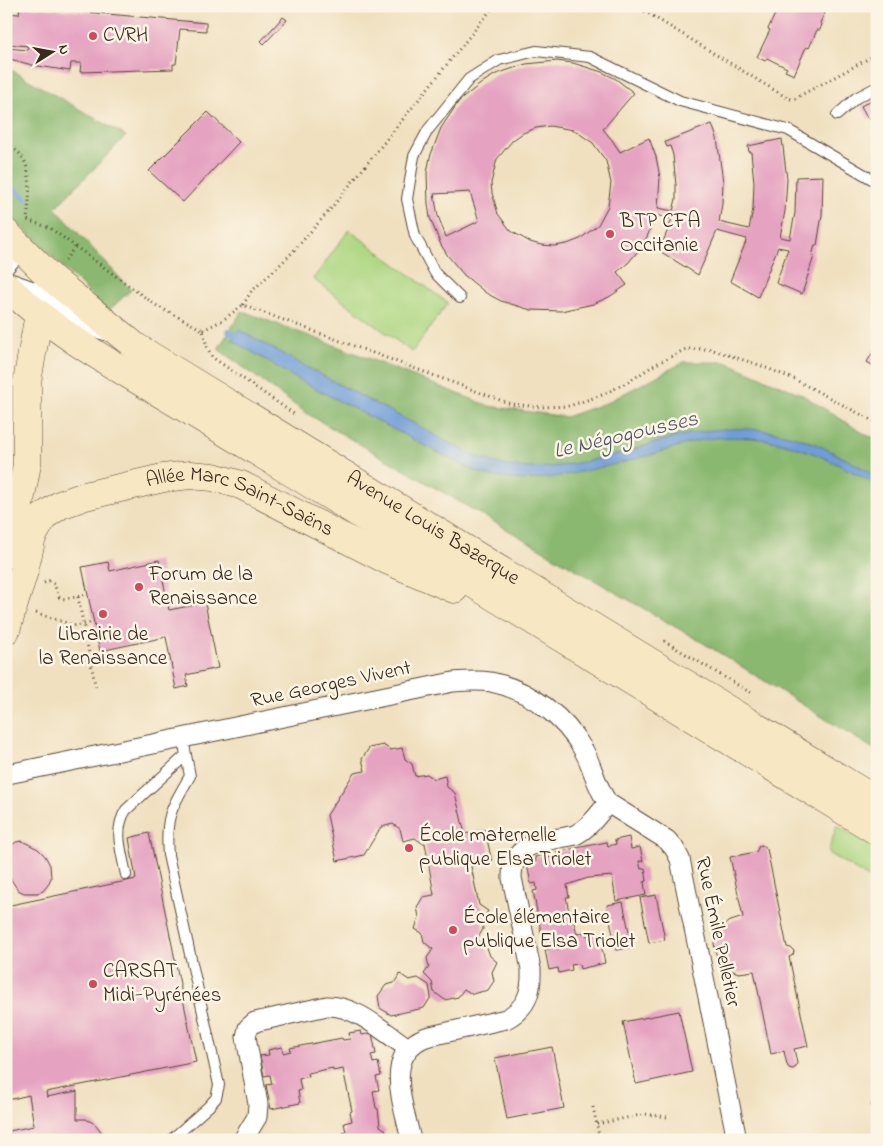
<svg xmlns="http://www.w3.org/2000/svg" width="883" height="1146" viewBox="0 0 883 1146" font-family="'Indie Flower',sans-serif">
	<rect width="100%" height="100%" fill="#fcf5e5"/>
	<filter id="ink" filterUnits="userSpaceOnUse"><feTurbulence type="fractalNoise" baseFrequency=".02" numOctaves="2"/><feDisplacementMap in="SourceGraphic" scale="10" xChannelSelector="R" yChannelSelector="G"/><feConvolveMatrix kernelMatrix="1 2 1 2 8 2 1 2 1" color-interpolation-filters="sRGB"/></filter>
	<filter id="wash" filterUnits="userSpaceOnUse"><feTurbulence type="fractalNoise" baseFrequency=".0096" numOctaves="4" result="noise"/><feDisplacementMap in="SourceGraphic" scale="20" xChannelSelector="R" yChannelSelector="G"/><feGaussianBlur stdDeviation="1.12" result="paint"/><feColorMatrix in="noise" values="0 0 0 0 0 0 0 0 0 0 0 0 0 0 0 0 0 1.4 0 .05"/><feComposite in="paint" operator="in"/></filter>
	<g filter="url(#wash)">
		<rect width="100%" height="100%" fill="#f0e0c0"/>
		<path fill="#add782" stroke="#748050" d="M 349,230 L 448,303 L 412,352 L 313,279 Z
			M 837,825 L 877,850 L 877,883 L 828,853 Z"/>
		<path fill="#8ab870" stroke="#627147" d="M 6,67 L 126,136 L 55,208 L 131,290 L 108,311 L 6,212 Z
			M 242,311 L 347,350 L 489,406 L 566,417 L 606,403 L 684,362 L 726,362 L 801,394 L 868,436 L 877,438 L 877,751 L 710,647 L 306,413 L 218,349 Z"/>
		<path fill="#6f9dd8" stroke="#55647b" d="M 239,330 C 297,362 354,393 413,423 C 445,440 479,463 516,467 C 547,471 581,462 610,456 C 638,449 666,438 694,433 C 733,425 775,428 813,443 C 835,452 856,465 877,476 L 877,485 C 822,455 780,433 716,438 C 693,440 672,449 650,455 C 633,460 616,464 598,468 C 553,478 516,487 472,470 L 299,380 L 232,340 Z"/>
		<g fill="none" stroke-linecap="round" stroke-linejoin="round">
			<path stroke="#6f9dd8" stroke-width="6" d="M 6,182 L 25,198
				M 229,331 L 243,339"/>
		</g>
		<g id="blocks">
			<path fill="#e5a2c1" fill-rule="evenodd" d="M 20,6 L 206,23 L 206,31 L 180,29 L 176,64 L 173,64 L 173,69 L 80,72 L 81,63 L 71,63 L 70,71 L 32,65 L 6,58 L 6,48 L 28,50 L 28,46 L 6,44 L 6,13 L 19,14 Z
				M 779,6 L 828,6 L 820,23 L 822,24 L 820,30 L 817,30 L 809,48 L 806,47 L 794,75 L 785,71 L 787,68 L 767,58 L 765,61 L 757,57 L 770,30 L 768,29 Z
				M 283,17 L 287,20 L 264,44 L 261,41 Z
				M 557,61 L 573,63 L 602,72 L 616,79 L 634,93 L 603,129 L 612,140 L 620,152 L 649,138 L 656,157 L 660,177 L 658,208 L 673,211 L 676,199 L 676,185 L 673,155 L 670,146 L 667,147 L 665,142 L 712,124 L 717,138 L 723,182 L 722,204 L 719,222 L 749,229 L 753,209 L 754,182 L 751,152 L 749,152 L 748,146 L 782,139 L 787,179 L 785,211 L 780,237 L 790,239 L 795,213 L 796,177 L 823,176 L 822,215 L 817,245 L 815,245 L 812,256 L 814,256 L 802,294 L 776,283 L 788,249 L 778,247 L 758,297 L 730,281 L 747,239 L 717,231 L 698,275 L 658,250 L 663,242 L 672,219 L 656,215 L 647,237 L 641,247 L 629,262 L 617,272 L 627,285 L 609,297 L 593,304 L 561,311 L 531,310 L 501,301 L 486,293 L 464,275 L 448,256 L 441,245 L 430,218 L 428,204 L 427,173 L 430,157 L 441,128 L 459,101 L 483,82 L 496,74 L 526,64 ZM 550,126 L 574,130 L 593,143 L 606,161 L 611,183 L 608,206 L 598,225 L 580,239 L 567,244 L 554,246 L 541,245 L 530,242 L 511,231 L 498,214 L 492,193 L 491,183 L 497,159 L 513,140 L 523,133 L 536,128 ZM 470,192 L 479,221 L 446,237 L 438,216 L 434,194 Z
				M 877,97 L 877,114 L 868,119 L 861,106 Z
				M 208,112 L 239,142 L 183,202 L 149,171 Z
				M 877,345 L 877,368 L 867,362 Z
				M 159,560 L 169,610 L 205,603 L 218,668 L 186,675 L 188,686 L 176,689 L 166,637 L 100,651 L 82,567 L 108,562 L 110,571 Z
				M 383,745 L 391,750 L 402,748 L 405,759 L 412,764 L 415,776 L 427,774 L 434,779 L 445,776 L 447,787 L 455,793 L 465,834 L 485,830 L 492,862 L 471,866 L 479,905 L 488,911 L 482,921 L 483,929 L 477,940 L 486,945 L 490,956 L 497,962 L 492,972 L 494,981 L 488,990 L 472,994 L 464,989 L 458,997 L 445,1000 L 434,992 L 432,982 L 424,974 L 429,967 L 427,958 L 433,949 L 424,942 L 422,933 L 415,929 L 419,917 L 417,907 L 423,897 L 434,895 L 425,843 L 422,843 L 415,838 L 403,841 L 400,829 L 393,824 L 381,827 L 364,855 L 337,861 L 327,815 L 354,773 L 365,771 L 362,759 L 369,748 Z
				M 149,833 L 196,1062 L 46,1092 L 47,1097 L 77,1091 L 77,1119 L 86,1119 L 95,1124 L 108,1140 L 11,1140 L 9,1131 L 34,1126 L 29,1095 L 8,1100 L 6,1092 L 6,906 L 136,879 L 129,838 Z
				M 629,837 L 631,849 L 640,847 L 643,861 L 639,861 L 641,869 L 645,868 L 647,881 L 644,882 L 646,895 L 616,901 L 612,876 L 588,878 L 567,885 L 569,897 L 566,897 L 571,922 L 574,922 L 577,934 L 586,932 L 587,936 L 599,934 L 605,963 L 580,969 L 579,964 L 571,965 L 572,970 L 559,973 L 558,968 L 549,970 L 545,950 L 549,949 L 547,941 L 543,942 L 533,891 L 537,890 L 536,883 L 531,884 L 527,864 L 536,862 L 535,857 L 548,854 L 549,858 L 557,856 L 556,852 L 607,842 L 608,846 L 616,844 L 615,840 Z
				M 22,841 L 38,849 L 45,856 L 50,865 L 51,878 L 48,885 L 43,891 L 37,893 L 24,893 L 18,890 L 10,878 L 8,861 L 11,846 L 16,842 Z
				M 762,845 L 767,849 L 787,947 L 791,948 L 794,951 L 793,955 L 789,957 L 808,1046 L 794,1049 L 797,1063 L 796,1067 L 793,1069 L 789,1068 L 787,1065 L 784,1051 L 771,1054 L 754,971 L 739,973 L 730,970 L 723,966 L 718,959 L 715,951 L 714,943 L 717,934 L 722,927 L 728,922 L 743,917 L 730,857 L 756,852 L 759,846 Z
				M 656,895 L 665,940 L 649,943 L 640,898 Z
				M 623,902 L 632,947 L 616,950 L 607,905 Z
				M 400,974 L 409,980 L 418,978 L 429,985 L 431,997 L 424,1008 L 391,1015 L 380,1008 L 378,996 L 386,985 L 394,983 Z
				M 679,1011 L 692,1072 L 636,1084 L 623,1022 Z
				M 361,1031 L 362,1035 L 372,1033 L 376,1054 L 371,1055 L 373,1063 L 378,1062 L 381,1076 L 376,1077 L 379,1090 L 373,1091 L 376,1108 L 378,1109 L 380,1126 L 386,1130 L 382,1138 L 386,1140 L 345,1140 L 343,1133 L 346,1132 L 344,1123 L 352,1121 L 350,1112 L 352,1111 L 343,1069 L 333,1071 L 333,1068 L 308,1073 L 309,1076 L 299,1079 L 301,1090 L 298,1091 L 300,1103 L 271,1109 L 266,1085 L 272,1084 L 270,1075 L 264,1076 L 260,1056 L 269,1055 L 268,1050 L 282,1047 L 283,1053 L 291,1051 L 290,1048 L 342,1038 L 343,1040 L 350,1039 L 349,1033 Z
				M 552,1047 L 564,1108 L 507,1119 L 495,1058 Z
				M 877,1094 L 877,1118 L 872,1113 L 871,1106 L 874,1097 Z"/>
		</g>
	</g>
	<g filter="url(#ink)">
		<use href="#blocks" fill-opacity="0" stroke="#564536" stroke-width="1"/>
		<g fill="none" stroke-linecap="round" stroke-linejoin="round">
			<defs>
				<path id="lane" d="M 837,115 L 856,98 L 877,87
					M 6,271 L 24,251
					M 460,298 L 435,273 L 415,236 L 407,199 L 414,156 L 428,130 L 469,79 L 499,60 L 536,51 L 590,57 L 680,101 L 788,130 L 877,182
					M 126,875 C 122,853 113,830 126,810 L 186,755
					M 171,1140 L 209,1106 L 216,1098 L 219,1085 L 168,855 C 165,817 171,808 190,776 L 183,739"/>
				<path id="street" d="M 7,282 L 38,293 L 79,323 L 111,332
					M 8,774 L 453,682 C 466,681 479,680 491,682 C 530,690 565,717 584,751 C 593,767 596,787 608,803 L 667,840 L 674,848 L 680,859 L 737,1140
					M 243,1140 L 257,1117 L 258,1104 L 246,1037 L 248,1028 L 255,1022 L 327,1006 C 356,1005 385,1033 408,1048
					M 411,1140 C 404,1105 382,1054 426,1037 L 506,1019 C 527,1008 532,992 531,969 L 512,878 C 511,840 546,842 575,835 C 589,828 598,815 608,803"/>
				<g id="secondary">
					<path id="s1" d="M 6,233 L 50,277 L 136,347 L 877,801"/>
					<path d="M 6,286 C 51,329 104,360 158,392 C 202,418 247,445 291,472 C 486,592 681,711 877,831"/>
					<path d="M 6,554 L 16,522 L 27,464 L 27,382 L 39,314"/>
					<path id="s2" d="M 6,630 L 24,571 L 32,537 L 44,516 L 60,505 L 85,496 L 163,478 L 190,475 L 213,477 L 241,485 L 389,561 L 454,589"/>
				</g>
			</defs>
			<use href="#lane" stroke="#564536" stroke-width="12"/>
			<use href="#street" stroke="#564536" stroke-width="21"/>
			<use href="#secondary" stroke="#564536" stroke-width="29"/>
			<path stroke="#564536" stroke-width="3" stroke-dasharray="1 4" stroke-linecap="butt" d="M 636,6 L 789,99 L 794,99 L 877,54
				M 6,146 C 9,147 14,149 17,151 C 35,168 29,198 27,220 L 50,228 L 157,306 L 203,330 L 207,347 L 212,357 L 294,414
				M 65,260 L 75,247
				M 243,305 L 251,292 L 288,257 L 329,211 L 494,6
				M 203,330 L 223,320 L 243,305 L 511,404 L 542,407 L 569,406 L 602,395 L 628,382 L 656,364 L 686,349 L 710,349 L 759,365 L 794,379 L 877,423
				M 44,583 L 49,581 L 54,584 L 59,597 L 63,599 L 88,595
				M 78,597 L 96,689
				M 664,641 L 751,693
				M 593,1107 L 600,1140
				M 597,1124 L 645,1114 L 667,1117"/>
			<use href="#lane" stroke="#fff" stroke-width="10"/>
			<use href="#street" stroke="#fff" stroke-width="19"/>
			<use href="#secondary" stroke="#f8e7c3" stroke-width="28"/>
			<path stroke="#564536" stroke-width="3" stroke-dasharray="1 4" stroke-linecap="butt" d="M 36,613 L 76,626 L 94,622"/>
		</g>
	</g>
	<g fill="#d1495b" stroke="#fcf5e5" stroke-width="2">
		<circle cx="93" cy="36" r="5"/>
		<circle cx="610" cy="234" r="5"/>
		<circle cx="139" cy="587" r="5"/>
		<circle cx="103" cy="614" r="5"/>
		<circle cx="409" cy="848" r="5"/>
		<circle cx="453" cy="930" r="5"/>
		<circle cx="93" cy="984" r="5"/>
	</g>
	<g text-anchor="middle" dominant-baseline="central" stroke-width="5" stroke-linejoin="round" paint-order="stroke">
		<g font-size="21" fill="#3b2a1e" stroke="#fcf5e5" text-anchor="start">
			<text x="103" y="36">CVRH</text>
			<text x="620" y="222">BTP CFA<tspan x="620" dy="24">Occitanie</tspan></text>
			<text x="149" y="575">Forum de la<tspan x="149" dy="24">Renaissance</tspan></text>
			<text x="103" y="635" text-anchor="middle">Librairie de<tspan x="103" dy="24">la Renaissance</tspan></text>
			<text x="419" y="836">École maternelle<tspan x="419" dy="24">publique Elsa Triolet</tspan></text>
			<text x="463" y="918">École élémentaire<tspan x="463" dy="24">publique Elsa Triolet</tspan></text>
			<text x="103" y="972">CARSAT<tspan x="103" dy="24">Midi-Pyrénées</tspan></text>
		</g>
		<g font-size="21" fill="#3b2a1e" stroke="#fcf5e5">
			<text stroke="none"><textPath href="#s2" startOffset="329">Allée Marc Saint-Saëns</textPath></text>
			<text stroke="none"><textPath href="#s1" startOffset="521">Avenue Louis Bazerque</textPath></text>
			<text transform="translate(331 685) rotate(-12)">Rue Georges Vivent</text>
			<text transform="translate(717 932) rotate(78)">Rue Émile Pelletier</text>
		</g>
		<g font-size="22" font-style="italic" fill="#505868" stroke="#fcf5e5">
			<text transform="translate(626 436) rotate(-13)">Le Négogousses</text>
		</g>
	</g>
	<rect width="883" height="1146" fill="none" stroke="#fcf5e5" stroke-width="25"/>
	<g transform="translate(52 52) rotate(79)" stroke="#fcf5e5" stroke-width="4" paint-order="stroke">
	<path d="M0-4L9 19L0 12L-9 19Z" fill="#3b2a1e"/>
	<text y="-8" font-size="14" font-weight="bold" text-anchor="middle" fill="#3b2a1e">N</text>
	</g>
</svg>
